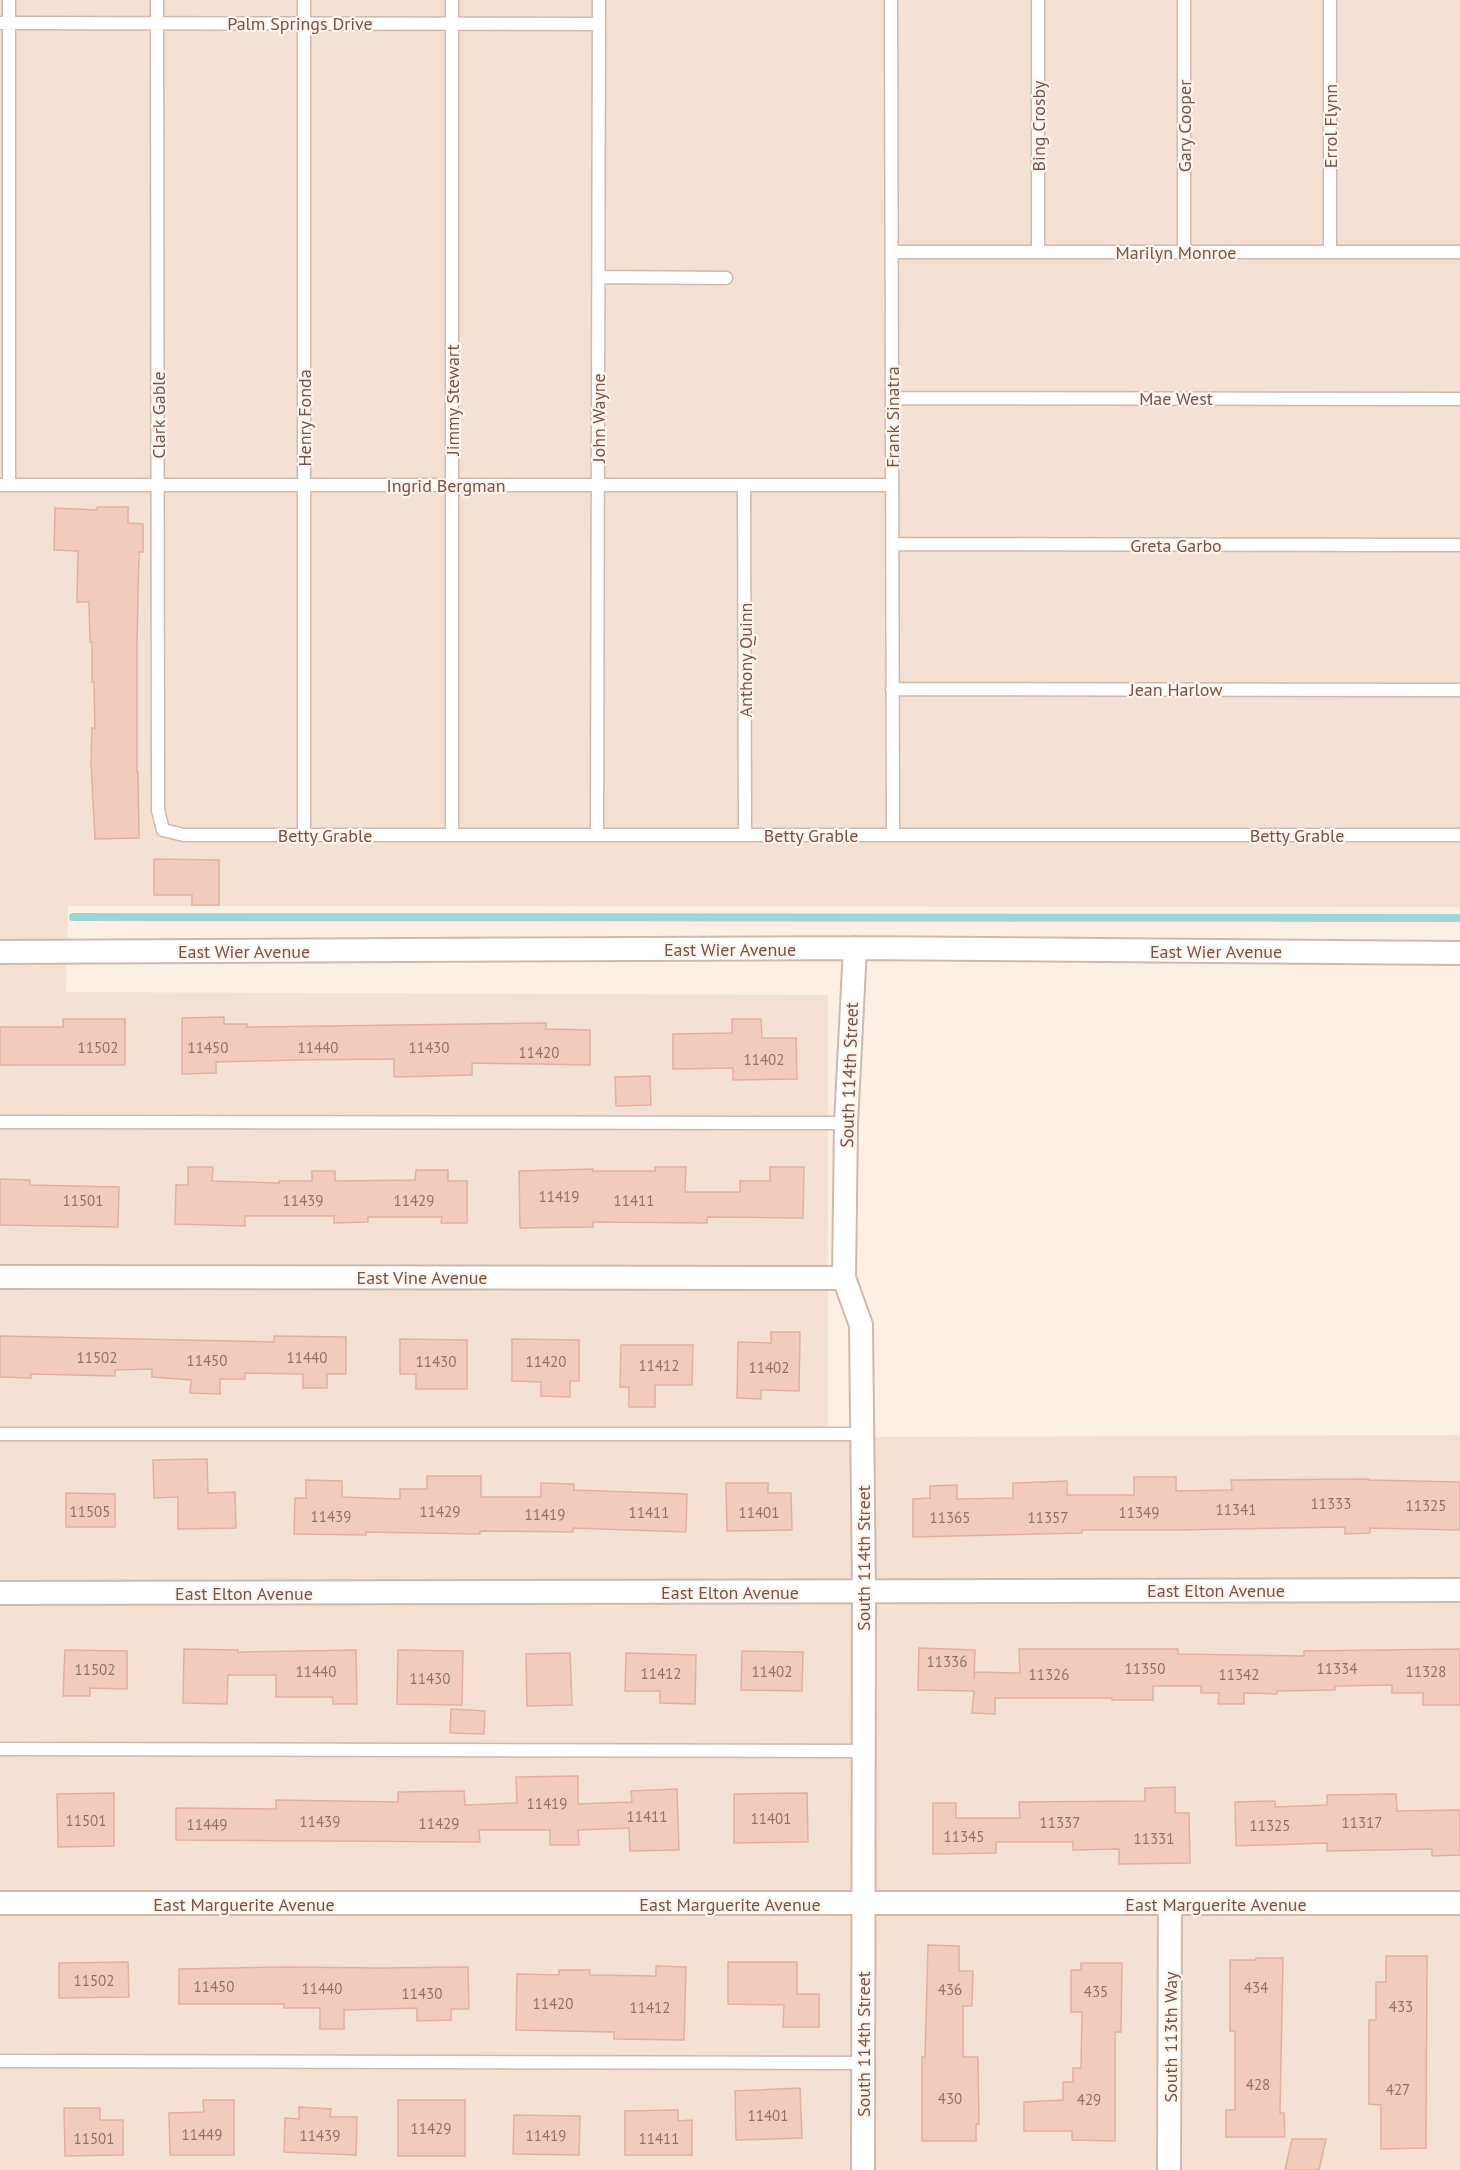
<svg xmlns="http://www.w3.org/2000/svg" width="1460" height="2170" viewBox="0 0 1460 2170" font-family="'PT Sans',sans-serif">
	<rect width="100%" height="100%" fill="#fcf0e4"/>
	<path fill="#f4e1d3" d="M 0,0 L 1460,0 L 1460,907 L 68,906 L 66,992 L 828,995 L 828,1437 L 1460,1435 L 1460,2170 L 0,2170 Z"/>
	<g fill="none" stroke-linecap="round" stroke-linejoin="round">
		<path stroke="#9fd5d7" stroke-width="8" d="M 73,917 L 1460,918"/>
	</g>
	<path fill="#f1cbbc" stroke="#e4b09d" stroke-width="1.5" d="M 97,507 L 128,507 L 128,523 L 143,524 L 143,552 L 139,552 L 137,641 L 137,772 L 138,772 L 139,838 L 95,839 L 91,763 L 92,728 L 95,728 L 94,682 L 92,682 L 92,642 L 90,642 L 89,602 L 77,602 L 78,551 L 54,550 L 55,508 L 97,510 Z
		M 154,859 L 219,860 L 219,905 L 192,905 L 192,895 L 154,895 Z
		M 224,1017 L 224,1024 L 247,1024 L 247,1027 L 546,1023 L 546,1029 L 590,1030 L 590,1065 L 472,1063 L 472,1075 L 394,1077 L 394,1059 L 298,1060 L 216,1062 L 216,1073 L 182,1074 L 182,1018 Z
		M 63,1019 L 125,1019 L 125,1065 L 0,1065 L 0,1027 L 63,1027 Z
		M 732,1019 L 761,1019 L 762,1038 L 796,1038 L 797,1079 L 733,1080 L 733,1068 L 673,1069 L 673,1034 L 732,1033 Z
		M 650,1076 L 651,1105 L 616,1106 L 615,1077 Z
		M 188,1167 L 213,1167 L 212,1181 L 279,1183 L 279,1181 L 312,1181 L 312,1171 L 335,1171 L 335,1181 L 415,1180 L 416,1170 L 448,1170 L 448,1181 L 467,1181 L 467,1223 L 441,1223 L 442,1217 L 368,1217 L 368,1222 L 334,1223 L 334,1216 L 245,1216 L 245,1226 L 175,1224 L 176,1185 L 188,1185 Z
		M 655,1167 L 686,1167 L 685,1192 L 740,1192 L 740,1181 L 770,1181 L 770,1167 L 804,1167 L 803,1218 L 707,1217 L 707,1223 L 593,1222 L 593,1227 L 520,1228 L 519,1171 L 593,1169 L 593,1171 L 655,1171 Z
		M 0,1179 L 30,1180 L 30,1185 L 119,1187 L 118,1227 L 0,1225 Z
		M 771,1332 L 800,1332 L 799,1391 L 761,1390 L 761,1399 L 737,1398 L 738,1342 L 771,1343 Z
		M 0,1336 L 274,1342 L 274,1336 L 346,1337 L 346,1374 L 327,1374 L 327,1388 L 303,1388 L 303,1374 L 245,1373 L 245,1379 L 220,1379 L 220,1394 L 190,1393 L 191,1380 L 152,1377 L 152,1369 L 115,1370 L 115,1376 L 31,1374 L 31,1378 L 0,1377 Z
		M 400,1339 L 467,1340 L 467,1389 L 416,1389 L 416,1374 L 400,1374 Z
		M 512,1339 L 579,1340 L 579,1381 L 570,1381 L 570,1397 L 541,1396 L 541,1382 L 512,1381 Z
		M 621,1345 L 693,1345 L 692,1385 L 655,1385 L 655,1407 L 629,1407 L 629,1387 L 620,1387 Z
		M 207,1459 L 208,1493 L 235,1492 L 236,1528 L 178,1529 L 178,1497 L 154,1498 L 153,1460 Z
		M 427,1476 L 481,1476 L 481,1497 L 541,1497 L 541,1483 L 574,1484 L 574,1490 L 687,1494 L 686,1532 L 573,1528 L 573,1532 L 480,1531 L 480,1534 L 366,1532 L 366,1535 L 294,1534 L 295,1498 L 306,1498 L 306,1480 L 342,1481 L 342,1497 L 400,1499 L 400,1489 L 427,1489 Z
		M 1134,1477 L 1176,1477 L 1176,1491 L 1232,1490 L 1231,1480 L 1369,1479 L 1369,1480 L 1460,1482 L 1460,1530 L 1370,1528 L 1370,1533 L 1345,1534 L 1345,1527 L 1176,1530 L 1082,1530 L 1082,1533 L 913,1537 L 913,1499 L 930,1498 L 930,1486 L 957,1485 L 957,1499 L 1013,1498 L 1013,1483 L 1067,1481 L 1067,1495 L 1134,1495 Z
		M 726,1483 L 768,1483 L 768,1493 L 791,1493 L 792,1530 L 727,1531 Z
		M 66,1493 L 115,1494 L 115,1527 L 66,1527 Z
		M 919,1648 L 975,1650 L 974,1679 L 975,1672 L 1020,1673 L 1019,1649 L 1178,1649 L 1178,1654 L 1304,1656 L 1304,1651 L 1460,1649 L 1460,1705 L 1423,1705 L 1423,1693 L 1392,1693 L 1392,1685 L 1335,1686 L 1335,1690 L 1277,1691 L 1277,1694 L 1244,1693 L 1244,1704 L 1218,1704 L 1219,1693 L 1201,1693 L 1201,1686 L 1153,1686 L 1153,1700 L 1112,1700 L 1112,1698 L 995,1698 L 995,1714 L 972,1713 L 974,1691 L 918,1690 Z
		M 184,1649 L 238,1650 L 238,1652 L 356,1650 L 357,1704 L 333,1704 L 333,1697 L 276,1697 L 276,1675 L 228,1675 L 227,1704 L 183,1703 Z
		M 65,1650 L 127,1651 L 127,1689 L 90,1688 L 90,1696 L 63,1696 Z
		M 398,1650 L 463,1651 L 462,1705 L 397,1704 Z
		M 742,1651 L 803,1652 L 802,1691 L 741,1690 Z
		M 570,1653 L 572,1705 L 527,1706 L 526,1654 Z
		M 626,1653 L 696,1655 L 695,1704 L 660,1703 L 660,1691 L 625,1691 Z
		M 451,1709 L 485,1711 L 484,1734 L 450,1733 Z
		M 578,1776 L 578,1804 L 632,1802 L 631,1791 L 677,1789 L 679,1850 L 630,1851 L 629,1828 L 578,1830 L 579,1845 L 550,1845 L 550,1830 L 479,1830 L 480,1842 L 176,1840 L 176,1808 L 276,1809 L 276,1800 L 398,1802 L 398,1792 L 464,1791 L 465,1805 L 517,1803 L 516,1777 Z
		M 1175,1787 L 1175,1813 L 1189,1813 L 1190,1863 L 1119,1864 L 1119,1849 L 1073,1850 L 1073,1842 L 996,1842 L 996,1853 L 933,1854 L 933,1803 L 956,1803 L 956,1818 L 1020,1818 L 1019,1802 L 1145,1801 L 1145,1788 Z
		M 114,1793 L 114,1846 L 58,1847 L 57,1794 Z
		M 807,1793 L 808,1842 L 734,1843 L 734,1794 Z
		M 1396,1794 L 1397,1811 L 1460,1810 L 1460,1855 L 1432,1856 L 1432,1849 L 1327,1851 L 1327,1843 L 1236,1846 L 1235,1802 L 1275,1801 L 1275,1807 L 1327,1805 L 1327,1795 Z
		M 928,1945 L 959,1946 L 959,1971 L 973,1971 L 972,2006 L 963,2006 L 963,2057 L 978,2057 L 979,2124 L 976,2124 L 976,2141 L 922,2141 L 922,2057 L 925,2057 Z
		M 1386,1956 L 1427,1956 L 1426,2148 L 1381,2149 L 1381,2105 L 1369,2104 L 1369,2020 L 1376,2020 L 1376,1982 L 1386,1982 Z
		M 1256,1958 L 1283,1958 L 1280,2113 L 1284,2113 L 1285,2137 L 1226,2137 L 1226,2110 L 1235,2110 L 1235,2031 L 1230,2031 L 1230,1960 L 1256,1960 Z
		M 128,1962 L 129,1997 L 59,1998 L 59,1963 Z
		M 728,1962 L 797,1962 L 797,1994 L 819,1994 L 819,2027 L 783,2027 L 784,2005 L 728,2004 Z
		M 1081,1963 L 1122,1963 L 1121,2032 L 1115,2032 L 1115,2141 L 1072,2140 L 1072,2131 L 1024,2131 L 1024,2102 L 1063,2100 L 1063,2082 L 1073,2082 L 1073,2068 L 1081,2068 L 1082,2012 L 1071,2012 L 1071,1970 L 1081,1970 Z
		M 656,1966 L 686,1967 L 684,2040 L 614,2039 L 614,2032 L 516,2030 L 517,1974 L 559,1975 L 559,1970 L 590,1970 L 590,1975 L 656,1976 Z
		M 285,1967 L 380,1968 L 468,1967 L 469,2009 L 451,2009 L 451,2020 L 417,2021 L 417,2008 L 344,2010 L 344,2029 L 320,2029 L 320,2008 L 284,2008 L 284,2004 L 179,2004 L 179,1969 Z
		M 800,2088 L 802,2138 L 736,2140 L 735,2091 Z
		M 203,2100 L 234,2100 L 234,2155 L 170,2155 L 169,2113 L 204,2112 Z
		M 398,2100 L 465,2100 L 465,2156 L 398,2156 Z
		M 299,2107 L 331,2109 L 330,2117 L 357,2117 L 356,2155 L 284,2152 L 285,2118 L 299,2119 Z
		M 64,2108 L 100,2108 L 100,2120 L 123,2120 L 123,2155 L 65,2156 Z
		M 678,2110 L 678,2121 L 692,2120 L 692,2155 L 625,2155 L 625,2111 Z
		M 514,2115 L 580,2116 L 579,2155 L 513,2154 Z
		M 1292,2139 L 1326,2139 L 1319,2170 L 1285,2170 Z"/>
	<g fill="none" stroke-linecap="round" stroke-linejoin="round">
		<defs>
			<path id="service" d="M 9,0 L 9,485
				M 157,0 L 158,810 L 163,830 L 184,835 L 1460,835
				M 304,0 L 304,835
				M 452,0 L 452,835
				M 891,0 L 893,835
				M 1038,0 L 1038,252
				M 1184,0 L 1184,252
				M 0,23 L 599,24
				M 892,252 L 1460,252
				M 1330,252 L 1330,0
				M 599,277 L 726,278
				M 892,398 L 1460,399
				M 0,485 L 892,485
				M 744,485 L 745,835
				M 892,544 L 1460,545
				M 892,689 L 1460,690
				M 597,835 L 599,0
				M 0,1122 L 846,1123
				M 0,1434 L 862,1434
				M 0,1749 L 864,1751
				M 0,2061 L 863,2063"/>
			<path id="minor" d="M 855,948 L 846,1123 L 844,1278 L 861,1325 L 864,1591 L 863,2170
				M 0,952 L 855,948 L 1460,953
				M 0,1277 L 844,1278
				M 0,1593 L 1460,1590
				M 0,1903 L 1460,1903
				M 1169,2170 L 1170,1903"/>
		</defs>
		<use href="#service" stroke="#cfb9ae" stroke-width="15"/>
		<use href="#minor" stroke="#cfb9ae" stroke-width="26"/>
		<use href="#service" stroke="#fff" stroke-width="12"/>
		<use href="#minor" stroke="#fff" stroke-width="22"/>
	</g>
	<g text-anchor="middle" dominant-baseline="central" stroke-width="4.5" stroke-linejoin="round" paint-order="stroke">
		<g font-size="15" fill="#937266">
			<text x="98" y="1047">11502</text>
			<text x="208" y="1047">11450</text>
			<text x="318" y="1047">11440</text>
			<text x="429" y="1047">11430</text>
			<text x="539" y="1052">11420</text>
			<text x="764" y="1059">11402</text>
			<text x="559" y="1196">11419</text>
			<text x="83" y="1200">11501</text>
			<text x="303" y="1200">11439</text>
			<text x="414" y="1200">11429</text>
			<text x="634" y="1200">11411</text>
			<text x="97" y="1357">11502</text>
			<text x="307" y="1357">11440</text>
			<text x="207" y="1360">11450</text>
			<text x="436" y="1361">11430</text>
			<text x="546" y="1361">11420</text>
			<text x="659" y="1365">11412</text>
			<text x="769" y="1367">11402</text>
			<text x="1331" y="1503">11333</text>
			<text x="1426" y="1505">11325</text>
			<text x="1236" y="1509">11341</text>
			<text x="90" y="1511">11505</text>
			<text x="440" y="1511">11429</text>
			<text x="649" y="1512">11411</text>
			<text x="759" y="1512">11401</text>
			<text x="1139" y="1512">11349</text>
			<text x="545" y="1514">11419</text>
			<text x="331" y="1516">11439</text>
			<text x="950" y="1517">11365</text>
			<text x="1048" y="1517">11357</text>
			<text x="947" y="1661">11336</text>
			<text x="1145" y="1668">11350</text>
			<text x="1337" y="1668">11334</text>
			<text x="95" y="1669">11502</text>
			<text x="316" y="1671">11440</text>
			<text x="772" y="1671">11402</text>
			<text x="1426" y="1671">11328</text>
			<text x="661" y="1673">11412</text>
			<text x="1049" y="1674">11326</text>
			<text x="1239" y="1674">11342</text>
			<text x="430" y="1678">11430</text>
			<text x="547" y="1803">11419</text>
			<text x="647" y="1816">11411</text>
			<text x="771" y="1818">11401</text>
			<text x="86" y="1820">11501</text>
			<text x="320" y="1821">11439</text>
			<text x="1060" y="1822">11337</text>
			<text x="1362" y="1822">11317</text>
			<text x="439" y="1823">11429</text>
			<text x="207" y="1824">11449</text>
			<text x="1270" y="1825">11325</text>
			<text x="964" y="1836">11345</text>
			<text x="1154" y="1838">11331</text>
			<text x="94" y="1980">11502</text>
			<text x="214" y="1986">11450</text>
			<text x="1256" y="1987">434</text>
			<text x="322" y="1988">11440</text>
			<text x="950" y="1989">436</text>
			<text x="1096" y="1991">435</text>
			<text x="422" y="1993">11430</text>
			<text x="553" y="2003">11420</text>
			<text x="1401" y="2006">433</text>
			<text x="650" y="2007">11412</text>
			<text x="1258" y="2084">428</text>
			<text x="1398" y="2089">427</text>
			<text x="950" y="2098">430</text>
			<text x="1089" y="2099">429</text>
			<text x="768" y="2115">11401</text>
			<text x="431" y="2128">11429</text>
			<text x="202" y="2134">11449</text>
			<text x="320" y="2135">11439</text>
			<text x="546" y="2135">11419</text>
			<text x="94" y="2138">11501</text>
			<text x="659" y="2138">11411</text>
		</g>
		<g font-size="18" fill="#74544a" stroke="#fff4eb">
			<text x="300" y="23">Palm Springs Drive</text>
			<text transform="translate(1038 126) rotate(-90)">Bing Crosby</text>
			<text transform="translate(1184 126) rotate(-90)">Gary Cooper</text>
			<text transform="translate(1330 126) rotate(-90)">Errol Flynn</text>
			<text x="1176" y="252">Marilyn Monroe</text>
			<text x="1176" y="398">Mae West</text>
			<text transform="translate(452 400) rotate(-90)">Jimmy Stewart</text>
			<text transform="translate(158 415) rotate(-90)">Clark Gable</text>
			<text transform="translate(892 417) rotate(-90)">Frank Sinatra</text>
			<text transform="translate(304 418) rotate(-90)">Henry Fonda</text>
			<text transform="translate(598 418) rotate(-90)">John Wayne</text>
			<text x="446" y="485">Ingrid Bergman</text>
			<text x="1176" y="545">Greta Garbo</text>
			<text transform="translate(745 660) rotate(-90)">Anthony Quinn</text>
			<text x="1176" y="689">Jean Harlow</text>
			<text x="325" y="835">Betty Grable</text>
			<text x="811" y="835">Betty Grable</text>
			<text x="1297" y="835">Betty Grable</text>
			<text x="730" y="949">East Wier Avenue</text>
			<text x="244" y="951">East Wier Avenue</text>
			<text x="1216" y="951">East Wier Avenue</text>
			<text transform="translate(849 1075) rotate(-88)">South 114th Street</text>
			<text x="422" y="1277">East Vine Avenue</text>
			<text transform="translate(863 1558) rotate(-90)">South 114th Street</text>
			<text x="1216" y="1590">East Elton Avenue</text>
			<text x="730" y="1592">East Elton Avenue</text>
			<text x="244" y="1593">East Elton Avenue</text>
			<text x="244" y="1904">East Marguerite Avenue</text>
			<text x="730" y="1904">East Marguerite Avenue</text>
			<text x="1216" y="1904">East Marguerite Avenue</text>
			<text transform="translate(1170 2037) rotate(-90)">South 113th Way</text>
			<text transform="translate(863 2044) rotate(-90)">South 114th Street</text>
		</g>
	</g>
</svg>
